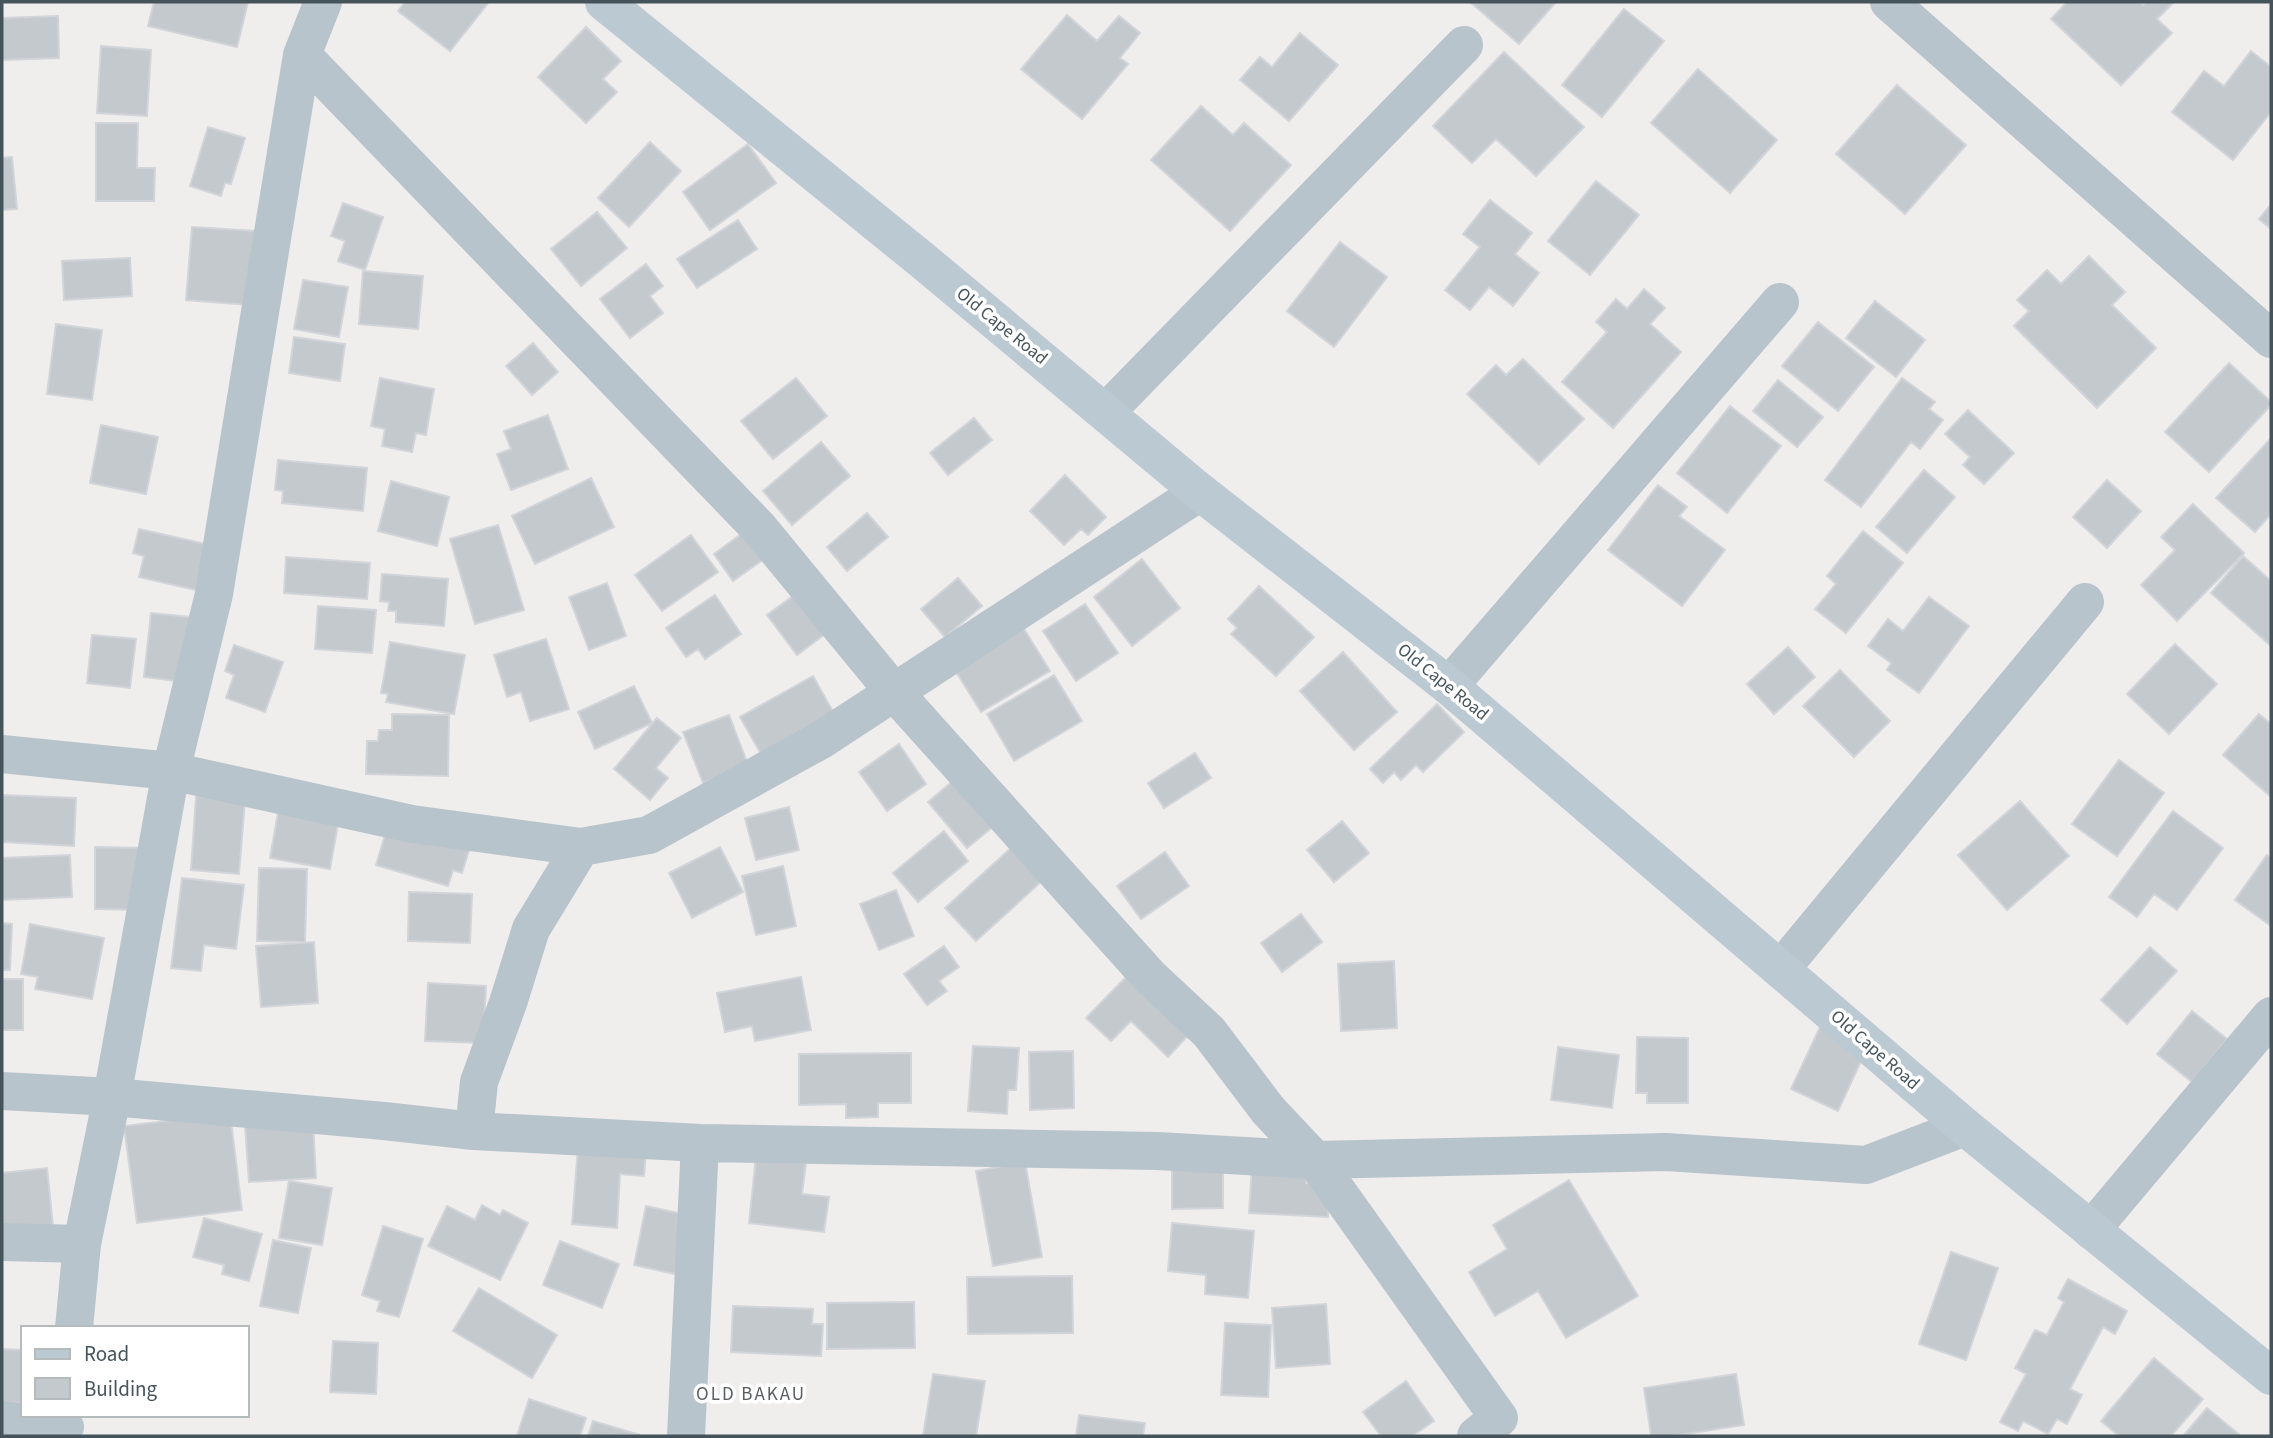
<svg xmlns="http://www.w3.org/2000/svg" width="2273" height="1438" viewBox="0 0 2273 1438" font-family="'Source Sans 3',sans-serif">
	<rect width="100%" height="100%" fill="#f0eded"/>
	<path fill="#c4c9cd" stroke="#d1d4d9" stroke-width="2" d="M 154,2 L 248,2 L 237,47 L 148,26 Z
		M 405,2 L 489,2 L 450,51 L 398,11 Z
		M 1470,2 L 1556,2 L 1519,44 Z
		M 2067,2 L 2140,2 L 2143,5 L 2146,2 L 2174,2 L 2157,19 L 2172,33 L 2121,85 L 2051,19 Z
		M 1624,9 L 1664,41 L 1602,117 L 1562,85 Z
		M 1067,15 L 1097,41 L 1119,16 L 1140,33 L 1120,58 L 1128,64 L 1082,119 L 1021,69 Z
		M 58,16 L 59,58 L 2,60 L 2,18 Z
		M 586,27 L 621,61 L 603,79 L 617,92 L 586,123 L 538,77 Z
		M 1300,33 L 1338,65 L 1289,121 L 1240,80 L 1260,57 L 1272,67 Z
		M 101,46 L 151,50 L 147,116 L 97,113 Z
		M 2251,51 L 2271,67 L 2271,112 L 2233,160 L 2172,112 L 2204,71 L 2224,86 Z
		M 1504,52 L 1584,127 L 1536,176 L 1496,139 L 1472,163 L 1433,126 Z
		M 1698,69 L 1777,140 L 1730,193 L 1651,123 Z
		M 1897,85 L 1966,145 L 1905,214 L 1836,154 Z
		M 1201,106 L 1233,135 L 1244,123 L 1291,165 L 1230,231 L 1151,160 Z
		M 96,123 L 138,123 L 137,168 L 155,168 L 154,201 L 96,201 Z
		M 208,127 L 245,138 L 231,184 L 225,183 L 221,196 L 190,186 Z
		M 650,142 L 681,171 L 629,227 L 598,198 Z
		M 748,144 L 776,183 L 710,230 L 683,192 Z
		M 12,157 L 17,209 L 2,210 L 2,158 Z
		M 1596,181 L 1639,215 L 1590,275 L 1548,241 Z
		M 1490,200 L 1532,233 L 1515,254 L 1539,273 L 1513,306 L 1489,287 L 1470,310 L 1445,290 L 1480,247 L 1463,234 Z
		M 343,203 L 383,217 L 365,270 L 338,261 L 345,241 L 331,236 Z
		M 2271,204 L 2271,229 L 2259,219 Z
		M 597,212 L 627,248 L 581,286 L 551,249 Z
		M 738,220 L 757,249 L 697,288 L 677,259 Z
		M 192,227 L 256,231 L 249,305 L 186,300 Z
		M 1340,242 L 1387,277 L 1334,347 L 1287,311 Z
		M 2089,256 L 2125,292 L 2112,305 L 2156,348 L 2097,408 L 2014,326 L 2029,311 L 2017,300 L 2047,270 L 2061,284 Z
		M 130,258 L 132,296 L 64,300 L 62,261 Z
		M 646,264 L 663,286 L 650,296 L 663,313 L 630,338 L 600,299 Z
		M 363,271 L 423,276 L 418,329 L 359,324 Z
		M 303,280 L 348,287 L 339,337 L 294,329 Z
		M 1644,289 L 1665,308 L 1650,324 L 1681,352 L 1613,428 L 1562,382 L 1607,332 L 1596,322 L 1616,299 L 1627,309 Z
		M 1875,301 L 1925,340 L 1896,377 L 1846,338 Z
		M 1818,322 L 1874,367 L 1838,411 L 1782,366 Z
		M 56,324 L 102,330 L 92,400 L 47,394 Z
		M 294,337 L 345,344 L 340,381 L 289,373 Z
		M 533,343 L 558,372 L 532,395 L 506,366 Z
		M 1523,359 L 1584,419 L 1539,464 L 1467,394 L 1496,365 L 1506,375 Z
		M 2229,363 L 2271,402 L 2271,405 L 2209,472 L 2165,432 Z
		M 380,378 L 434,389 L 426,435 L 416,433 L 412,452 L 382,446 L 385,429 L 371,426 Z
		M 796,378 L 827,416 L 773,459 L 741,421 Z
		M 1902,378 L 1935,402 L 1929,409 L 1943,420 L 1920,449 L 1911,442 L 1861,507 L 1825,480 Z
		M 1778,380 L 1823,417 L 1797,447 L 1753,411 Z
		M 1730,406 L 1781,446 L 1727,513 L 1677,473 Z
		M 1968,410 L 2014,453 L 1984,484 L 1963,465 L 1970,457 L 1945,434 Z
		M 548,415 L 568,469 L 511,490 L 497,454 L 511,449 L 504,431 Z
		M 974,418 L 992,440 L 948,475 L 930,453 Z
		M 101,425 L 158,437 L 146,494 L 90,483 Z
		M 2271,438 L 2271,514 L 2255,532 L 2216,498 Z
		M 821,442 L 850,476 L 792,525 L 763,491 Z
		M 278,460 L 367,468 L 363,511 L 282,503 L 283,491 L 275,490 Z
		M 1924,470 L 1955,497 L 1907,553 L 1876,527 Z
		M 1065,475 L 1106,517 L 1088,535 L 1081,529 L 1064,545 L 1030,511 Z
		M 591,478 L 614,527 L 535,564 L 512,516 Z
		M 2107,480 L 2141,511 L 2107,548 L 2073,517 Z
		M 391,481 L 449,497 L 437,546 L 378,531 Z
		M 1658,485 L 1687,507 L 1679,516 L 1725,550 L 1682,606 L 1608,550 Z
		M 2193,504 L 2244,553 L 2177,621 L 2141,585 L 2175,550 L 2161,537 Z
		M 867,513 L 888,537 L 847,571 L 827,547 Z
		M 498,525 L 524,610 L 475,624 L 450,539 Z
		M 751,527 L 771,554 L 733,581 L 714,554 Z
		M 139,529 L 219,547 L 209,593 L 139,577 L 144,556 L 133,553 Z
		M 1863,531 L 1903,563 L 1846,633 L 1815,609 L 1836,584 L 1827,576 Z
		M 691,535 L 718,572 L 662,611 L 635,575 Z
		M 2243,556 L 2271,581 L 2271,646 L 2211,593 Z
		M 286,557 L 370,563 L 367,599 L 284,593 Z
		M 1142,559 L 1180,608 L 1132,646 L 1094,597 Z
		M 382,574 L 448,579 L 444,626 L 396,622 L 396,611 L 388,611 L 389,602 L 380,601 Z
		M 958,578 L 982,606 L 945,637 L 921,609 Z
		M 607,583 L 626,636 L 589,650 L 569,597 Z
		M 1259,586 L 1314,637 L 1276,676 L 1231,634 L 1237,628 L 1228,619 Z
		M 804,588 L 833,628 L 797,655 L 767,615 Z
		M 715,595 L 741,634 L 705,659 L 698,649 L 686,657 L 666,628 Z
		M 1929,597 L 1969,626 L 1919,693 L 1887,670 L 1891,663 L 1868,646 L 1888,619 L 1903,631 Z
		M 1085,604 L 1118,653 L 1076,681 L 1043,631 Z
		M 318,606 L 376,610 L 372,653 L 315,649 Z
		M 151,613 L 199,618 L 191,683 L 144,677 Z
		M 1024,629 L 1050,671 L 981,712 L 955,670 Z
		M 92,635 L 136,639 L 130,688 L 87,683 Z
		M 546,639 L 569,709 L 530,721 L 521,692 L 507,697 L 494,655 Z
		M 390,642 L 465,655 L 454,714 L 386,702 L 388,694 L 381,693 Z
		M 2175,644 L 2217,684 L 2169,734 L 2127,694 Z
		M 234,645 L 283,662 L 265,712 L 226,698 L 234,675 L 225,671 Z
		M 1788,647 L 1815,677 L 1774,714 L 1747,684 Z
		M 1343,652 L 1397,712 L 1354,750 L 1300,691 Z
		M 1840,670 L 1890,721 L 1854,757 L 1803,706 Z
		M 1054,675 L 1082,721 L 1014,761 L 987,714 Z
		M 813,676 L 835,715 L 762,756 L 740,717 Z
		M 634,686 L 652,723 L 595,749 L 578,712 Z
		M 1437,704 L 1464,732 L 1423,772 L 1416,765 L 1401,780 L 1394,772 L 1383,783 L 1370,769 Z
		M 392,714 L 449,715 L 448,776 L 366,774 L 367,741 L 378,741 L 379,730 L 392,730 Z
		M 2259,714 L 2271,724 L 2271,797 L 2223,755 Z
		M 729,715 L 749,767 L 703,783 L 683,732 Z
		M 657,718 L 681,738 L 656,768 L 668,778 L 650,800 L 614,769 Z
		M 899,744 L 926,784 L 887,811 L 859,772 Z
		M 1195,753 L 1211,778 L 1164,808 L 1148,783 Z
		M 2119,760 L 2164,793 L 2117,856 L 2072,824 Z
		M 954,780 L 994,826 L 967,848 L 928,802 Z
		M 2,795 L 76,798 L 74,846 L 2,842 Z
		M 196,796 L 245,800 L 239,874 L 191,870 Z
		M 2020,801 L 2069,856 L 2007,910 L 1958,855 Z
		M 279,807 L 339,818 L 330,869 L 270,858 Z
		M 789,807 L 799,850 L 756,860 L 745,818 Z
		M 2173,811 L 2223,848 L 2177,910 L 2154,894 L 2137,917 L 2109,897 Z
		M 1342,821 L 1369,853 L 1334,882 L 1307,850 Z
		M 388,825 L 469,850 L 462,873 L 453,870 L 448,886 L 376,865 Z
		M 944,831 L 968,861 L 918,902 L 893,873 Z
		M 95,847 L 145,848 L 144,910 L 95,909 Z
		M 720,847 L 743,892 L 692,918 L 669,873 Z
		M 1011,848 L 1042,881 L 976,941 L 945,908 Z
		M 1165,852 L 1189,886 L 1141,919 L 1117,886 Z
		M 70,855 L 72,897 L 2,900 L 2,858 Z
		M 2267,855 L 2271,858 L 2271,926 L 2235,900 Z
		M 783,866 L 796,926 L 756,935 L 742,876 Z
		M 259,868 L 307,869 L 305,942 L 257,941 Z
		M 182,878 L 244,885 L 236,949 L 204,945 L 201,971 L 171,968 Z
		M 896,890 L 914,936 L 879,950 L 860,904 Z
		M 409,892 L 472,894 L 470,943 L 408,941 Z
		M 1301,914 L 1322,942 L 1282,972 L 1261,943 Z
		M 2,923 L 12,924 L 10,970 L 2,970 Z
		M 30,924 L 104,938 L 92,999 L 35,989 L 38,977 L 21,974 Z
		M 314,942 L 318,1003 L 261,1007 L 256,946 Z
		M 944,946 L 959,967 L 939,981 L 947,991 L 927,1005 L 904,974 Z
		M 2150,947 L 2177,971 L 2127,1024 L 2101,1000 Z
		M 1394,961 L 1397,1028 L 1341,1031 L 1338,964 Z
		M 1131,972 L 1193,1030 L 1168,1057 L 1131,1021 L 1111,1041 L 1086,1018 Z
		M 801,977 L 811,1030 L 755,1041 L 752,1026 L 725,1032 L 717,993 Z
		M 2,979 L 23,979 L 23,1030 L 2,1030 Z
		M 428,983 L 486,986 L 483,1043 L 425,1041 Z
		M 2192,1011 L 2227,1039 L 2192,1082 L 2157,1054 Z
		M 1820,1027 L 1867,1048 L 1838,1111 L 1791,1089 Z
		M 1637,1037 L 1688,1038 L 1688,1103 L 1647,1103 L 1647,1093 L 1636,1093 Z
		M 973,1046 L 1019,1048 L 1016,1090 L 1008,1090 L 1007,1114 L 968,1111 Z
		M 1558,1047 L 1619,1055 L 1612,1108 L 1551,1100 Z
		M 1073,1051 L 1074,1108 L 1030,1110 L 1029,1052 Z
		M 911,1053 L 911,1103 L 878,1103 L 878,1117 L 846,1118 L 846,1104 L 799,1105 L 799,1054 Z
		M 230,1113 L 242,1210 L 137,1223 L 124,1126 Z
		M 313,1121 L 316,1178 L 249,1182 L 245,1125 Z
		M 578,1147 L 646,1151 L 644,1176 L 620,1174 L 617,1228 L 572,1224 Z
		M 756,1157 L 806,1163 L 802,1194 L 829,1197 L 824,1232 L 749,1223 Z
		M 1223,1161 L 1223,1208 L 1172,1209 L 1172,1162 Z
		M 1025,1162 L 1042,1257 L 993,1266 L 976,1171 Z
		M 47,1168 L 53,1226 L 2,1232 L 2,1173 Z
		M 1252,1168 L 1307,1171 L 1306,1183 L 1330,1184 L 1328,1217 L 1249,1213 Z
		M 1569,1180 L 1638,1296 L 1566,1338 L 1538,1291 L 1495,1316 L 1469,1272 L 1507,1249 L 1493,1225 Z
		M 289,1181 L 332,1188 L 322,1245 L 279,1238 Z
		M 482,1205 L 500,1215 L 503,1210 L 528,1223 L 500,1280 L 428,1246 L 447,1206 L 475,1220 Z
		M 646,1206 L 687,1215 L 675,1274 L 634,1265 Z
		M 204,1218 L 262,1234 L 249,1281 L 222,1274 L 224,1265 L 193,1257 Z
		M 1172,1223 L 1254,1231 L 1248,1298 L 1205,1294 L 1206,1275 L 1168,1271 Z
		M 383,1226 L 423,1239 L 399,1317 L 377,1311 L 380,1301 L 362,1295 Z
		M 273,1240 L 311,1248 L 298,1313 L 260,1306 Z
		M 560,1241 L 619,1264 L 602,1308 L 543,1285 Z
		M 1951,1252 L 1998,1268 L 1966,1360 L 1919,1344 Z
		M 1072,1276 L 1073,1333 L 968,1334 L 967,1277 Z
		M 2068,1279 L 2127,1311 L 2115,1334 L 2103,1327 L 2070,1389 L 2082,1395 L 2067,1424 L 2057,1419 L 2048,1434 L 2023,1421 L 2018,1431 L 2000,1422 L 2026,1374 L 2015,1368 L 2035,1330 L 2047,1335 L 2064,1302 L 2058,1298 Z
		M 479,1288 L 557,1335 L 532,1378 L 453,1331 Z
		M 914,1302 L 915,1348 L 827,1349 L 827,1303 Z
		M 1326,1304 L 1330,1364 L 1276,1368 L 1272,1308 Z
		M 733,1306 L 813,1309 L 812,1324 L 823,1324 L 821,1356 L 731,1352 Z
		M 1225,1323 L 1271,1325 L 1268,1397 L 1221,1395 Z
		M 333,1341 L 378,1343 L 376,1394 L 330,1392 Z
		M 2,1349 L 23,1350 L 23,1403 L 2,1402 Z
		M 2154,1358 L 2203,1399 L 2171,1436 L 2119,1436 L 2101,1421 Z
		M 933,1374 L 985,1381 L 976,1436 L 923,1436 Z
		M 1736,1374 L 1744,1425 L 1672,1436 L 1651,1436 L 1644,1388 Z
		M 1406,1381 L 1434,1421 L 1412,1436 L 1381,1436 L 1363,1412 Z
		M 529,1399 L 586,1418 L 580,1436 L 517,1436 Z
		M 2207,1408 L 2241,1436 L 2183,1436 Z
		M 1079,1415 L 1145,1423 L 1143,1436 L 1076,1436 Z
		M 593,1421 L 640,1435 L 588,1436 Z"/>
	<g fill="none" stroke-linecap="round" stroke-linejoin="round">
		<path stroke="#b8c4cb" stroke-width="38" d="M 1889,2 L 2271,339
			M 302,55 L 759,528 L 894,692 L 1150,977 L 1209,1032 L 1268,1110 L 1315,1160 L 1499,1418 L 1476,1436
			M 1106,412 L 1464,45
			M 1449,686 L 1780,302
			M 2,754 L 171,771 L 412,824 L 581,847 L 649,835 L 821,740 L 1200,492
			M 1781,969 L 2085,602
			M 2,1091 L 112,1097 L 384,1121 L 474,1131 L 700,1143 L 1157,1151 L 1315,1160 L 1666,1152 L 1866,1165 L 1965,1127
			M 474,1131 L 479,1082 L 508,1003 L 531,929 L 581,847
			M 2091,1230 L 2271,1016
			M 2,1242 L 82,1244
			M 74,1328 L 82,1244 L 112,1097 L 171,771 L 214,594 L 302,55 L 323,2
			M 2,1420 L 65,1427
			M 686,1436 L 700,1143"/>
		<path stroke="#bac9d2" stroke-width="38" d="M 604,2 L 922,260 L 1200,492 L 1449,686 L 1965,1127 L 2271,1376"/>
	</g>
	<g text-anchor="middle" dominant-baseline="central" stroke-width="7" stroke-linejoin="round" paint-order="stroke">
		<g font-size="18" fill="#45545b" stroke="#fff">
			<text transform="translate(1002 326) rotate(39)">Old Cape Road</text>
			<text transform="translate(1443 682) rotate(39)">Old Cape Road</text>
			<text transform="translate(1875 1050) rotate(41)">Old Cape Road</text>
		</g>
		<g font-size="19" letter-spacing="2" fill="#5a5f62" stroke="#fff">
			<text x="751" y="1394">OLD BAKAU</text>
		</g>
	</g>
	<rect width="2273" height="1438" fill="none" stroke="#45545b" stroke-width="7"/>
	<rect x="21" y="1326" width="228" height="91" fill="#ffffff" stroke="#b5bbbd" stroke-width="2"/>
	<rect x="35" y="1349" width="35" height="10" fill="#bac9d2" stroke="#b5bbbd" stroke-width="2"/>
	<text x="84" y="1361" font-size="21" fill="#45545b">Road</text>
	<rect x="35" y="1378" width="35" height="21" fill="#c4c9cd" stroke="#b5bbbd" stroke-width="2"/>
	<text x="84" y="1396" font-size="21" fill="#45545b">Building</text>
</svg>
